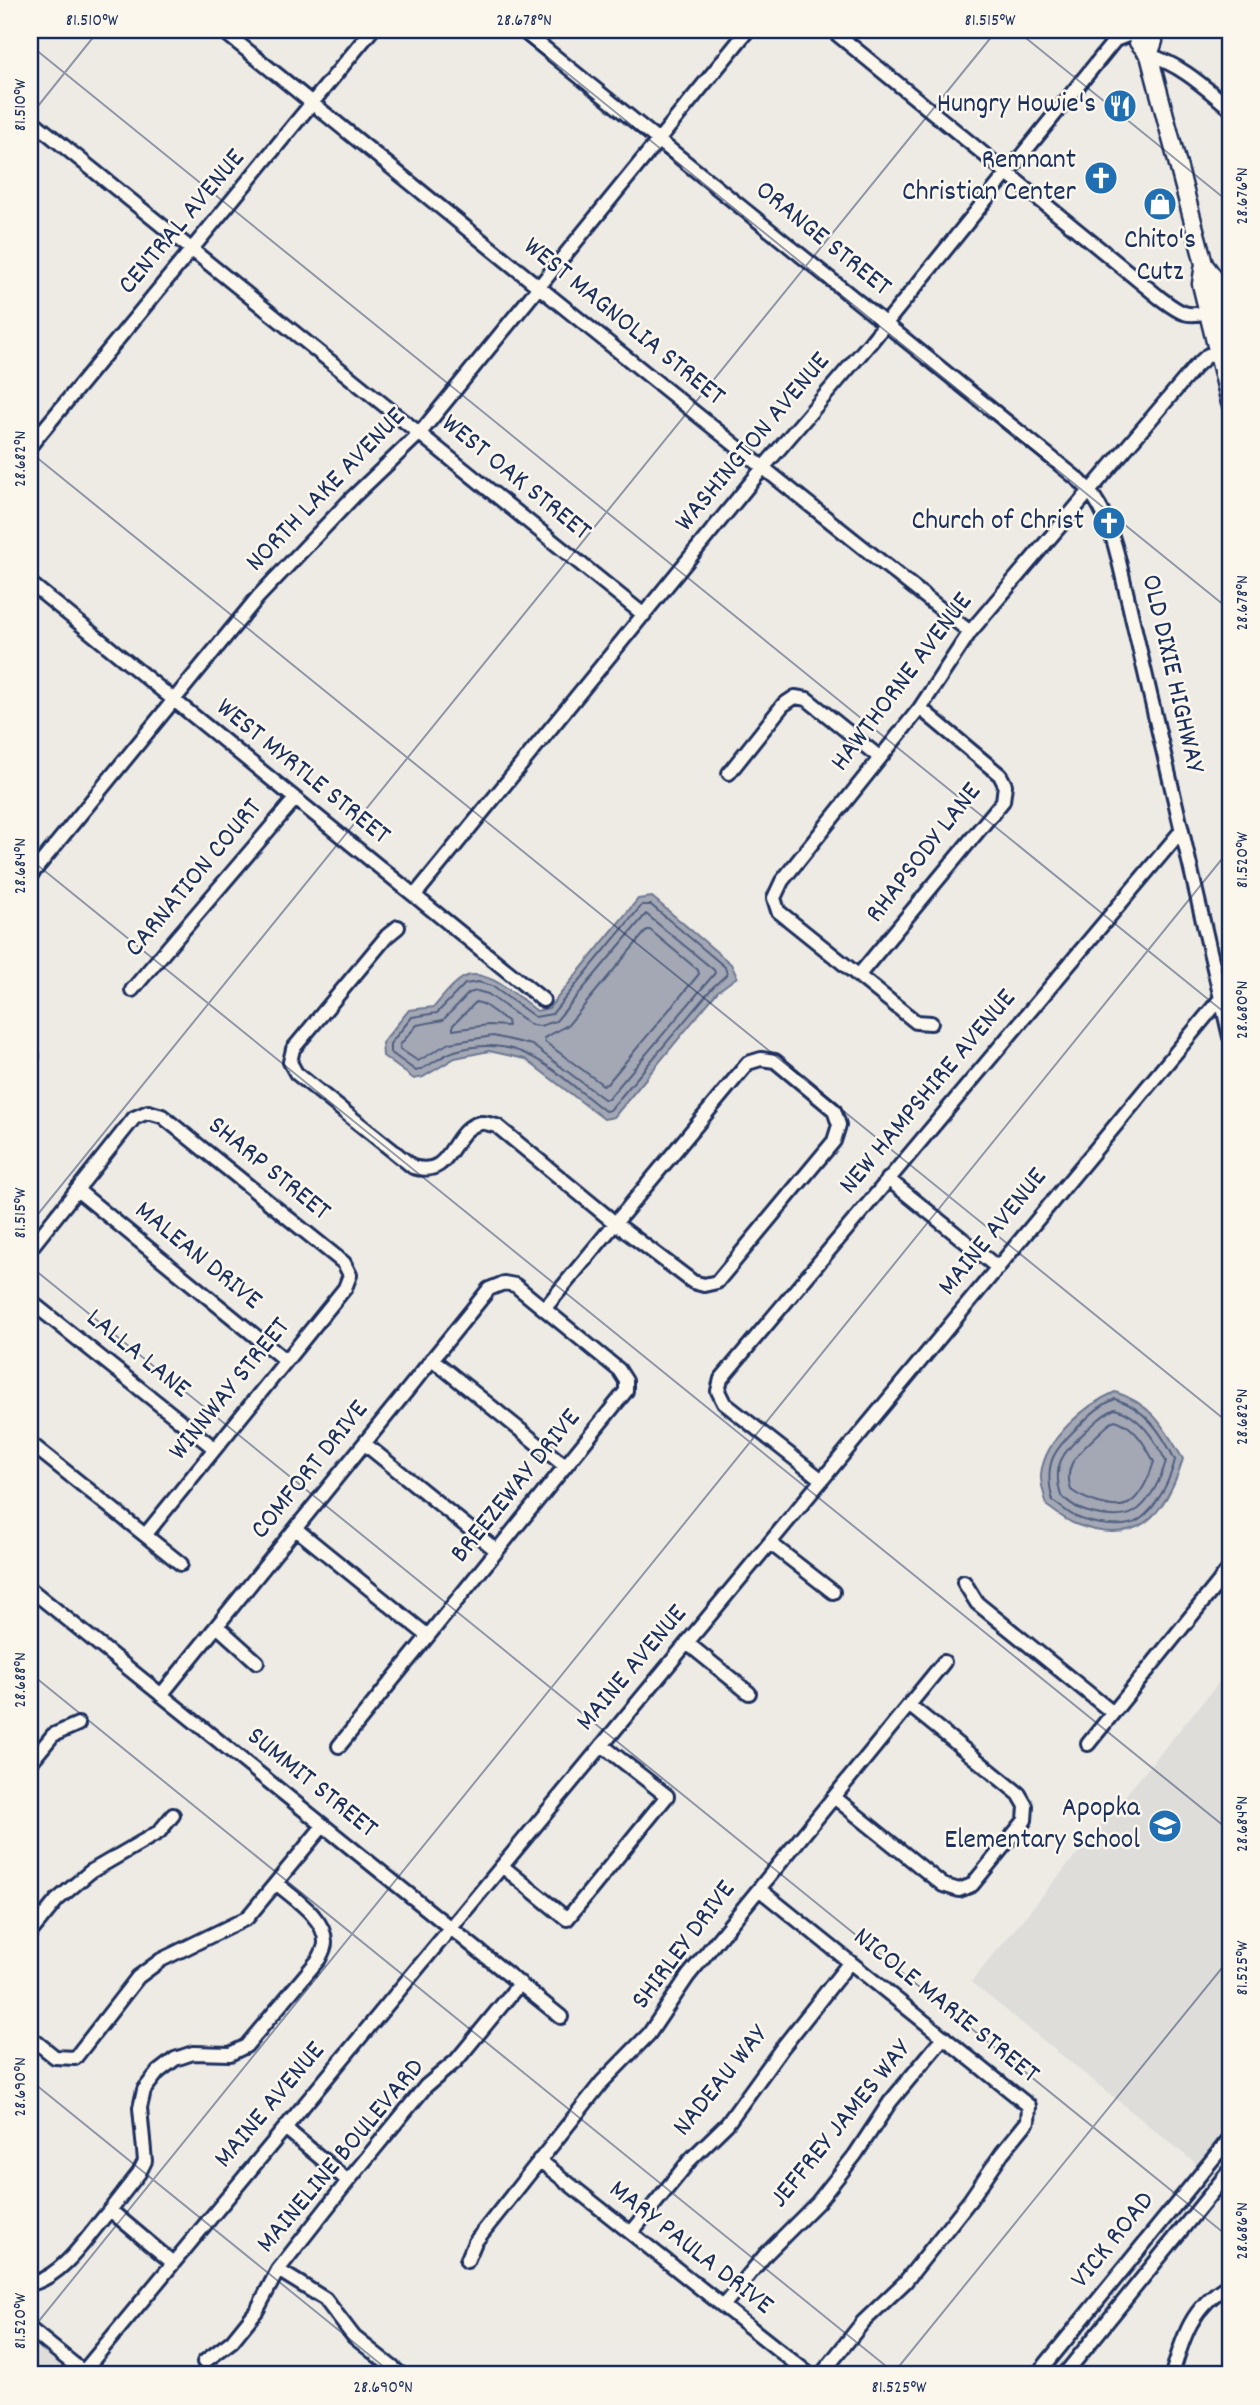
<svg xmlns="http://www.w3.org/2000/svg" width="1260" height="2405" viewBox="0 0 1260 2405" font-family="Dekko,sans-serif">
	<rect width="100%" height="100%" fill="#eeebe4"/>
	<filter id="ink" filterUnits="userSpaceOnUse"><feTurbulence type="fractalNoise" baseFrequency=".0143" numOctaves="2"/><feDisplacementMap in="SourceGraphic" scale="14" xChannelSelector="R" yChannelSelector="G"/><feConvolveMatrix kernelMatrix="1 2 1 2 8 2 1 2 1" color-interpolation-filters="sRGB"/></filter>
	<g filter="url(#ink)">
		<path fill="#deddda" d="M 1230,1669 L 1230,2128 L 1199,2166 L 971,1982 Z
			M 30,2338 L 76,2375 L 30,2375 Z"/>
		<path fill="#a3a8b4" stroke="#6d7892" stroke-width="2" d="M 652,897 L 731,964 L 737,977 L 718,991 L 614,1117 L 604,1119 L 525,1059 L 489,1051 L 455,1058 L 423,1077 L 414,1079 L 383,1056 L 382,1043 L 409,1010 L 434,1007 C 442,998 451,985 461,979 C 483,963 519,998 537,1011 L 549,1008 L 638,899 Z
			M 1115,1392 C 1152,1404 1164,1427 1183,1459 C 1165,1516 1138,1548 1075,1524 C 1065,1520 1056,1512 1047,1506 C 1045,1496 1040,1484 1041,1474 C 1045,1439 1085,1405 1115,1392 Z"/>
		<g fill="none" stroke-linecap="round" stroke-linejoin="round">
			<path stroke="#515f80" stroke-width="2" d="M 642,905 L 651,905 L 725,967 L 727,974 L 713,987 L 610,1110 L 605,1111 C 555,1073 522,1031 455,1051 C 441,1055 430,1067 416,1071 L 390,1052 L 390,1044 L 412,1017 L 437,1013 L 465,984 L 478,982 L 492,986 L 535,1017 L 552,1014 Z
				M 646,914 L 714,970 L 715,973 L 608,1099 L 604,1099 L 532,1045 L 493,1036 L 449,1043 L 418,1061 L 400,1049 L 400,1045 L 417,1025 L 443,1020 L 469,993 L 477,991 L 488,994 L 531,1025 L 540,1026 L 556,1021 Z
				M 647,930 L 650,930 L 698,970 L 699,974 L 607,1084 L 603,1085 L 545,1042 L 544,1038 L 568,1025 Z
				M 476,1002 L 483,1004 L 507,1021 L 508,1026 L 488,1025 L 453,1030 L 453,1025 Z
				M 1115,1399 C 1145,1408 1162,1433 1175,1460 C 1170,1480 1157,1508 1139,1520 C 1124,1530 1092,1524 1076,1517 C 1068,1513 1060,1506 1053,1501 C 1043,1464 1053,1450 1080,1425 C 1091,1414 1100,1405 1115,1399 Z
				M 1115,1409 C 1140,1415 1155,1440 1166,1461 C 1161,1478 1150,1503 1134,1512 C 1121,1520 1093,1515 1080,1509 C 1073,1506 1067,1500 1061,1496 C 1051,1462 1065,1451 1088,1429 C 1097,1421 1104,1413 1115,1409 Z
				M 1115,1420 C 1134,1425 1146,1446 1154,1462 C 1150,1475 1141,1497 1128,1504 C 1113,1511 1083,1499 1071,1490 C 1063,1465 1078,1454 1094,1438 C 1101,1432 1107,1425 1115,1420 Z"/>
			<defs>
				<path id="minor" d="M 222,30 C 470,231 718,434 970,632
					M 522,30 L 1080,481 C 1102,502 1111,529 1118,557 L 1230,1037
					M 832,30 L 1160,298 C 1179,312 1185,318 1208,312
					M 1149,55 C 1183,66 1203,86 1230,108
					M 30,119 L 644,615
					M 30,446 L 372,30
					M 30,583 L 543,1000
					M 729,773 L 783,705 L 795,697 L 807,699 L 879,757
					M 30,876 L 258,597 L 353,497 L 420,433 L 748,30
					M 415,895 L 762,469 L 870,343 L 1115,40 L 1136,32
					M 398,927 L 387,936 L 293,1049 L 290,1062 L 296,1073 L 413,1167 C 454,1179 450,1128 481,1123 C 485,1122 492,1125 497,1126 L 615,1223 L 693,1282 L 704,1285 L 717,1282 L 834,1141 L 839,1125 L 834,1110 L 775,1061 L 761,1059 L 748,1063 L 545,1308
					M 858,976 L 1003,801 L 1005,785 L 1000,775 L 920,708
					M 132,990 L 295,799
					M 931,1023 L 916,1022 L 778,911 L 774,898 L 782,881 L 920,708 L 970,632 L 1195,367 L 1208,355 L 1219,354
					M 30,1048 L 32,1056 L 30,1064
					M 888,1179 L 998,1268
					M 77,1190 L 286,1361
					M 30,1249 L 134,1118 L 148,1112 L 162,1116 L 344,1263 L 350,1275 L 345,1288 L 146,1534
					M 30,1301 L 214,1448
					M 432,1359 L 565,1466
					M 30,1443 L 181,1564
					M 365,1444 L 496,1550
					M 822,1480 L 724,1403 L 718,1391 L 721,1379 L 1182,830
					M 296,1529 L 428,1636
					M 770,1543 L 833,1592
					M 964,1582 L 977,1603 L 1113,1713
					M 30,1589 L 561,2017
					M 217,1626 L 257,1662
					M 687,1643 L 749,1693
					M 161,1695 L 489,1289 L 504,1283 L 515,1285 L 619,1370 L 626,1381 L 626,1391 L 339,1746
					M 1088,1744 L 1230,1568
					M 30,1763 L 53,1735 L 78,1724
					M 834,1797 L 943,1885 L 959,1890 L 972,1885 L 1025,1820 L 1026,1806 L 1019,1794 L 909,1705
					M 502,1866 L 567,1919 L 667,1796 L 602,1745
					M 759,1889 L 1029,2106 L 1028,2121 L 1002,2153 L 970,2200 L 905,2282 L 863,2322 L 821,2375
					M 30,1933 L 57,1900 L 90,1872 L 159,1832 L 173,1815
					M 30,2037 L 55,2057 L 75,2058 L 138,1977 L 161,1960 L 247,1918 L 323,1826
					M 285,2128 L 348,2181
					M 539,2160 L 810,2375
					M 110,2210 L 139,2173 L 145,2161 L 140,2108 L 144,2090 L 158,2072 L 175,2059 L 193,2053 L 230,2054 L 246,2046 L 319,1959 C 321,1955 325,1948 325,1943 C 326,1918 292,1897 276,1883
					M 631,2233 L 691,2159 L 727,2124 L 782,2048 L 850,1962
					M 467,2261 L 475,2242 L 602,2082 L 649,2034 L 688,1976 L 944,1662
					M 278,2270 L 325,2299 L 354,2337 L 402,2375
					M 34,2283 C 66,2273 88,2235 110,2210 L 173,2263
					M 723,2306 L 766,2254 L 817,2203 L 855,2155 L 890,2102 L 944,2037
					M 30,2329 L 87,2375
					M 204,2362 L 232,2341 L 257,2310 L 278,2270 L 348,2181 L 426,2086 L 456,2061 L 520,1983
					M 83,2372 L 1221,998
					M 1037,2375 L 1230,2138
					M 1064,2375 L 1230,2170
					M 1172,2375 C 1183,2336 1192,2306 1230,2284"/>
				<path id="major" d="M 1135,30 L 1138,42 L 1149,55 L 1201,252 L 1204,264 L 1201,284 L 1230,403
					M 1149,55 L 1154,41 L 1151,30
					M 1204,264 L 1217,282 L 1230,342"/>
			</defs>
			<use href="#minor" stroke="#1b2f5e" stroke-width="18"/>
			<use href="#major" stroke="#1b2f5e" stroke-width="21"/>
			<use href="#minor" stroke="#fbf7ec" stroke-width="12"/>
			<use href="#major" stroke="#fbf7ec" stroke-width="16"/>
		</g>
	</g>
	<path fill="none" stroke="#1b2f5e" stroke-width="2" stroke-opacity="0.45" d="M 514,30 L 1230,610M 1016,30 L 1230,203M 30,45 L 1230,1017M 30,116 L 99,30M 30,452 L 1230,1424M 30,859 L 1230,1831M 30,1224 L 997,30M 30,1266 L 1230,2238M 30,1673 L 897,2375M 30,2080 L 394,2375M 30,2332 L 1230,849M 892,2375 L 1230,1958"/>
	<defs>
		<symbol id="restaurant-disc" viewBox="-11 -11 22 22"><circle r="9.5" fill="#1f6fb2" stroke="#fbf7ec"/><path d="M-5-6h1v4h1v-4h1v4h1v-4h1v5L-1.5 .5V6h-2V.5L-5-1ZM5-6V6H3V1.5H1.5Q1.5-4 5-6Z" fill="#fff"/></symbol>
		<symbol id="church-disc" viewBox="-11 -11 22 22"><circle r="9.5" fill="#1f6fb2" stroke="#fbf7ec"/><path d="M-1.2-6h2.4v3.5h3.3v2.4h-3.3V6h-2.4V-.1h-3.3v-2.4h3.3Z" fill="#fff"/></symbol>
		<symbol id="shop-disc" viewBox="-11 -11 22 22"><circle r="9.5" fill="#1f6fb2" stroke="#fbf7ec"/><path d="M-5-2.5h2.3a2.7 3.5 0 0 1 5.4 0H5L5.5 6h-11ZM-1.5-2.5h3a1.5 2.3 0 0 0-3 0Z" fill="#fff"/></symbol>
		<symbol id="school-disc" viewBox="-11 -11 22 22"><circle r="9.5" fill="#1f6fb2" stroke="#fbf7ec"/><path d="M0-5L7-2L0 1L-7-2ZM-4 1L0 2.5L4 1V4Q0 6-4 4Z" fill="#fff"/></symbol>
	</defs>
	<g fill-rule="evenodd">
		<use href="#restaurant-disc" x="1101" y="87" width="38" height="38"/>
		<use href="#church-disc" x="1082" y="159" width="38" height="38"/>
		<use href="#shop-disc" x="1141" y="185" width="38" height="38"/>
		<use href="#church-disc" x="1090" y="504" width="38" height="38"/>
		<use href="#school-disc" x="1146" y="1807" width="38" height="38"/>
	</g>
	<g text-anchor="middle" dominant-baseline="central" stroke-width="5" stroke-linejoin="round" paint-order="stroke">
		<g font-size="28" fill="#1b2f5e" stroke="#fbf7ec" text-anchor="end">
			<text x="1096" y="106">Hungry Howie's</text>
			<text x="1076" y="162">Remnant<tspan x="1076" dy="32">Christian Center</tspan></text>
			<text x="1160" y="242" text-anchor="middle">Chito's<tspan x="1160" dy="32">Cutz</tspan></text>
			<text x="1084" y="523">Church of Christ</text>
			<text x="1140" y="1810">Apopka<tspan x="1140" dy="32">Elementary School</tspan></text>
		</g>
		<g font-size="28" fill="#1b2f5e" stroke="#fbf7ec">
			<text transform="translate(183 223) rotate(-50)">CENTRAL AVENUE</text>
			<text transform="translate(822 240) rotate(39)">ORANGE STREET</text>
			<text transform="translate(623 323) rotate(39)">WEST MAGNOLIA STREET</text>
			<text transform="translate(754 443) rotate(-50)">WASHINGTON AVENUE</text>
			<text transform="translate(515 479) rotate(39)">WEST OAK STREET</text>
			<text transform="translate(327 491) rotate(-46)">NORTH LAKE AVENUE</text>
			<text transform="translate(1171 674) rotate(77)">OLD DIXIE HIGHWAY</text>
			<text transform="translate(903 683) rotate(-53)">HAWTHORNE AVENUE</text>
			<text transform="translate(302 773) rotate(39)">WEST MYRTLE STREET</text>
			<text transform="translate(925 854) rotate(-52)">RHAPSODY LANE</text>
			<text transform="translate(195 879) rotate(-50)">CARNATION COURT</text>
			<text transform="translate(929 1093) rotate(-50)">NEW HAMPSHIRE AVENUE</text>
			<text transform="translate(268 1170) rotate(39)">SHARP STREET</text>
			<text transform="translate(994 1233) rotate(-51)">MAINE AVENUE</text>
			<text transform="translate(197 1257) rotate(39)">MALEAN DRIVE</text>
			<text transform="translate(137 1355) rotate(39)">LALLA LANE</text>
			<text transform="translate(231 1390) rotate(-51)">WINNWAY STREET</text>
			<text transform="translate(311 1471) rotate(-51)">COMFORT DRIVE</text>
			<text transform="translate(517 1487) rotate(-51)">BREEZEWAY DRIVE</text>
			<text transform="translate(633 1669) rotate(-50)">MAINE AVENUE</text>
			<text transform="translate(311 1784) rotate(39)">SUMMIT STREET</text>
			<text transform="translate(685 1946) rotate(-53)">SHIRLEY DRIVE</text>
			<text transform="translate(945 2007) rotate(39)">NICOLE MARIE STREET</text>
			<text transform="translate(722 2082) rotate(-51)">NADEAU WAY</text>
			<text transform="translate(271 2106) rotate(-50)">MAINE AVENUE</text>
			<text transform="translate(842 2125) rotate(-51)">JEFFREY JAMES WAY</text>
			<text transform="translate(342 2157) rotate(-50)">MAINELINE BOULEVARD</text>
			<text transform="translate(1114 2241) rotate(-51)">VICK ROAD</text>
			<text transform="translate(690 2249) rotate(38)">MARY PAULA DRIVE</text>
		</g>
	</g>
	<rect width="1260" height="2405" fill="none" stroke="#fbf7ec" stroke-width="77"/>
	<rect x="38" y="38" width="1184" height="2328" fill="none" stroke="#1b2f5e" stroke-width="2.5"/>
	<g font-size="18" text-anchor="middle" fill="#1b2f5e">
		<text x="92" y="25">81.510°W</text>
		<text x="524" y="25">28.678°N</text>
		<text x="990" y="25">81.515°W</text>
		<text transform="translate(19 105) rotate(-90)" y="6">81.510°W</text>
		<text transform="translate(1241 196) rotate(-90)" y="6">28.676°N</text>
		<text transform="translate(19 459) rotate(-90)" y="6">28.682°N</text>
		<text transform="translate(1241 603) rotate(-90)" y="6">28.678°N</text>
		<text transform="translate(1241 860) rotate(-90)" y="6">81.520°W</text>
		<text transform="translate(19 866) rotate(-90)" y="6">28.684°N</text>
		<text transform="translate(1241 1010) rotate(-90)" y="6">28.680°N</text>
		<text transform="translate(19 1213) rotate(-90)" y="6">81.515°W</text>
		<text transform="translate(1241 1417) rotate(-90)" y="6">28.682°N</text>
		<text transform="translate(19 1680) rotate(-90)" y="6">28.688°N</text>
		<text transform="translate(1241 1824) rotate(-90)" y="6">28.684°N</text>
		<text transform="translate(1241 1968) rotate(-90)" y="6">81.525°W</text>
		<text transform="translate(19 2087) rotate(-90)" y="6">28.690°N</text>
		<text transform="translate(1241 2231) rotate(-90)" y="6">28.686°N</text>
		<text transform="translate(19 2321) rotate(-90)" y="6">81.520°W</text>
		<text x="383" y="2392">28.690°N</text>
		<text x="899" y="2392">81.525°W</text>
	</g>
</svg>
